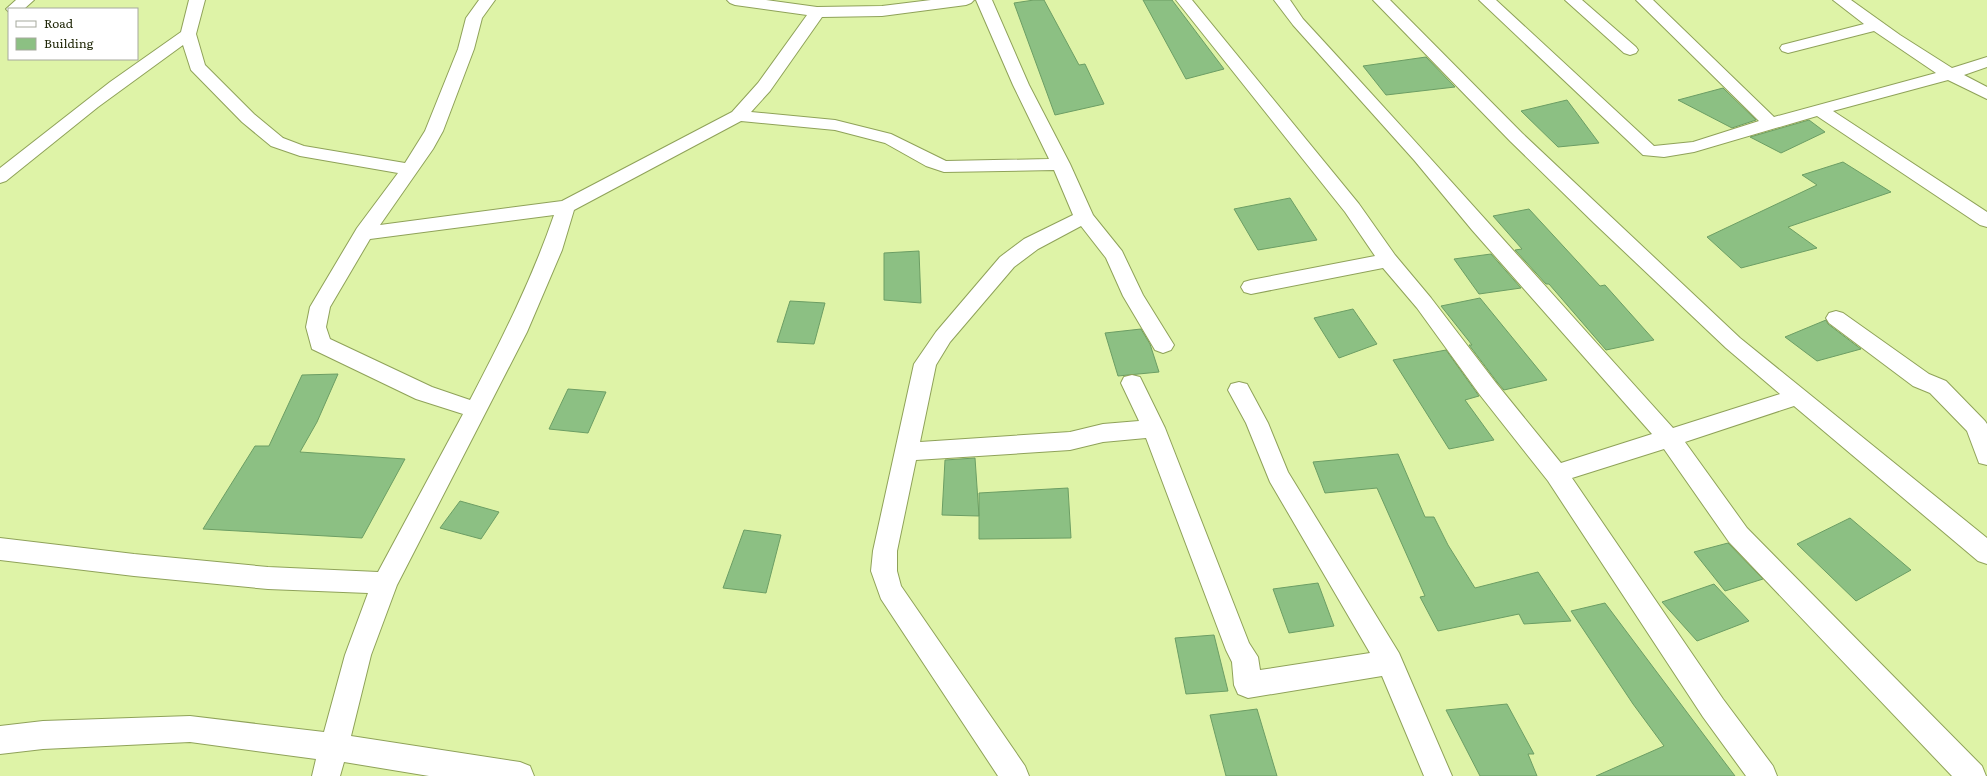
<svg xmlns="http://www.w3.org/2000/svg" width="1987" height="776" viewBox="0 0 1987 776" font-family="Literata,serif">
	<rect width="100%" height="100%" fill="#def3a7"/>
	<path fill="#8cc083" stroke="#6c9e64" d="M 1034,0 L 1044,0 L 1079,65 L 1085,64 L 1104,104 L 1055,115 L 1014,3 Z
		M 1143,0 L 1172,0 L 1224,69 L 1186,79 Z
		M 1426,57 L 1455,87 L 1386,95 L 1363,66 Z
		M 1723,88 L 1756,120 L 1732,128 L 1678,100 Z
		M 1567,100 L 1599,143 L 1558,147 L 1521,111 Z
		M 1809,120 L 1825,132 L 1781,153 L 1750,137 Z
		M 1843,162 L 1891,192 L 1788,227 L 1817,248 L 1741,268 L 1707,237 L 1817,185 L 1802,175 Z
		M 1290,198 L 1317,240 L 1258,250 L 1234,209 Z
		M 1529,209 L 1600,286 L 1605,285 L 1654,340 L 1606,350 L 1549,284 L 1546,284 L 1515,250 L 1522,249 L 1493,216 Z
		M 919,251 L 921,303 L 884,300 L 884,253 Z
		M 1491,254 L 1521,288 L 1479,294 L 1454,259 Z
		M 1480,298 L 1547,380 L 1504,390 L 1497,382 L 1469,345 L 1472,345 L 1441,306 Z
		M 790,301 L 825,303 L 814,344 L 777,342 Z
		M 1353,309 L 1377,344 L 1339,358 L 1314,318 Z
		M 1826,320 L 1828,324 L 1861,349 L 1817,361 L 1785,337 Z
		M 1141,329 L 1150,344 L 1159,372 L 1118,376 L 1105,333 Z
		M 1446,350 L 1479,396 L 1465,400 L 1494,440 L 1449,449 L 1393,360 Z
		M 338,374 L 317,422 L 300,452 L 405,459 L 362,538 L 203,529 L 255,446 L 269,446 L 302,375 Z
		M 568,389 L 606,392 L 588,433 L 549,429 Z
		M 1398,454 L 1425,517 L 1434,517 L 1448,545 L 1475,588 L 1538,572 L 1571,621 L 1524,624 L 1519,614 L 1438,631 L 1420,597 L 1425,596 L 1377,488 L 1325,493 L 1313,462 Z
		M 975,458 L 979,516 L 942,515 L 945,460 Z
		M 1068,488 L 1071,538 L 979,539 L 979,493 Z
		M 460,501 L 499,512 L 481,539 L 440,528 Z
		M 1850,518 L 1911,570 L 1856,601 L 1797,544 Z
		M 744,530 L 781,535 L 766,593 L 723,588 Z
		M 1728,543 L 1763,579 L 1725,591 L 1694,552 Z
		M 1318,583 L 1334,626 L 1289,633 L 1273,589 Z
		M 1714,584 L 1749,621 L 1697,641 L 1662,602 Z
		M 1605,603 L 1707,739 L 1735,776 L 1596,776 L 1664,746 L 1633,704 L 1571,611 Z
		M 1214,635 L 1228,691 L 1186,694 L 1175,638 Z
		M 1507,704 L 1534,754 L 1528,754 L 1537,776 L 1480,776 L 1446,710 Z
		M 1257,709 L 1277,776 L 1226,776 L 1210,715 Z"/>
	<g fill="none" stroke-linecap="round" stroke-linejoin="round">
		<defs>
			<path id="street" d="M 16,0 L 34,0 L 24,9 L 9,9 L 9,12 L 6,9 Z
				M 189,0 L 205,0 L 196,34 L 205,65 L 254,114 L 283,138 L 304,146 L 405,163 L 425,131 L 458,49 L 466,18 L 479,0 L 495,0 L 482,18 L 474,49 L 443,131 L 433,149 L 380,225 L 562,201 L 732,112 L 758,83 L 807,15 L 735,5 L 730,3 L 727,0 L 766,0 L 817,7 L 882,6 L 931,0 L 974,0 L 971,3 L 966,5 L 882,16 L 822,17 L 770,91 L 751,112 L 835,120 L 891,134 L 946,161 L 1049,159 L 1013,85 L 976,0 L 992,0 L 1029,85 L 1070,164 L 1093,215 L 1122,251 L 1143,295 L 1174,345 L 1171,350 L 1163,353 L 1155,350 L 1123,296 L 1106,258 L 1081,226 L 1038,249 L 1014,267 L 950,342 L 936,365 L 920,442 L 1070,432 L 1103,424 L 1139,421 L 1121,383 L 1124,377 L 1132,375 L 1140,377 L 1165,428 L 1249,643 L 1258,657 L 1260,670 L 1370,653 L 1270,482 L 1246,423 L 1228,390 L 1231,384 L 1239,382 L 1247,384 L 1268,423 L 1288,472 L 1399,653 L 1452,776 L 1424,776 L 1382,676 L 1248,698 L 1238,694 L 1234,685 L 1232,662 L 1226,650 L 1146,438 L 1103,442 L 1070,450 L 916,460 L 897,551 L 897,571 L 901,586 L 1025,766 L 1029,776 L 998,776 L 881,599 L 871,571 L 873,551 L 914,364 L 936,332 L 1000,257 L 1024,239 L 1073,215 L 1054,170 L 944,172 L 926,166 L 885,143 L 835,130 L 741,121 L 574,210 L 562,250 L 527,332 L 397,585 L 371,655 L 351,736 L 520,762 L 530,766 L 534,776 L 429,776 L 344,762 L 340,776 L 312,776 L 316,759 L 190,742 L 43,749 L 0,754 L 0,726 L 43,721 L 190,716 L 324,732 L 345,655 L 368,593 L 268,589 L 134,576 L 0,560 L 0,538 L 134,554 L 268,567 L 378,572 L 463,414 L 416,399 L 312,349 L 306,327 L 310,307 L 357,228 L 398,173 L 300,156 L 271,146 L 242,122 L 191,70 L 183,45 L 98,107 L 6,181 L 0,183 L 0,168 L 110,82 L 181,32 ZM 554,215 C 532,279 502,339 470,400 L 432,387 L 330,339 L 326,327 L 330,307 L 370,239 Z
				M 1176,0 L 1192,0 L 1359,204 L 1395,255 L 1431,298 L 1496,383 L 1561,463 L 1652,434 L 1472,230 L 1414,160 L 1293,25 L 1274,0 L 1290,0 L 1303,19 C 1428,154 1550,292 1673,428 L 1780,394 L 1726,348 L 1594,223 L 1510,141 L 1373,0 L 1390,0 L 1522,133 L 1740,338 L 1987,538 L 1987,564 L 1978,561 L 1794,406 L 1685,442 L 1747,528 L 1982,766 L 1986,776 L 1952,776 L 1729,542 L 1664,449 L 1572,478 L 1723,699 L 1773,766 L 1777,776 L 1746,776 L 1703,717 L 1548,481 L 1480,395 L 1417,308 L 1383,268 L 1251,294 L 1244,292 L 1241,287 L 1244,282 L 1251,280 L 1375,256 L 1345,212 Z
				M 1479,0 L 1496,0 L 1654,146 L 1693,142 L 1759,121 L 1636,0 L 1653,0 L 1774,117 L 1936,73 L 1874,31 L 1788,53 L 1782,51 L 1780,48 L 1782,45 L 1864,24 L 1833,0 L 1851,0 L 1900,35 L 1952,68 L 1987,57 L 1987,67 L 1964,75 L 1987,87 L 1987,99 L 1948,80 L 1833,111 L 1987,212 L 1987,227 L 1980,225 L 1817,116 L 1694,152 L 1664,157 L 1643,155 Z
				M 1565,0 L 1582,0 L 1636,47 L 1638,50 L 1636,53 L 1630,55 L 1624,53 Z
				M 1836,311 L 1843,313 L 1929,374 L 1946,381 L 1985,421 L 1987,424 L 1987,465 L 1979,463 L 1967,431 L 1930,393 L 1913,386 L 1829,323 L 1826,318 L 1829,313 Z"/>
		</defs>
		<use href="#street" stroke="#8fa259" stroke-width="2"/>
		<use href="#street" fill="#fff" fill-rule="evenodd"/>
	</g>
	<rect x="8" y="8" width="130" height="52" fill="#ffffff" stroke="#a6a99d"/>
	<rect x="16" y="21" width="20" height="6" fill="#ffffff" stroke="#a6a99d"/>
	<text x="44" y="28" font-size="12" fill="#212809">Road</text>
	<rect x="16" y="38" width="20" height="12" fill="#8cc083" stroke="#a6a99d"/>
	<text x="44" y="48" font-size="12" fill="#212809">Building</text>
</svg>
